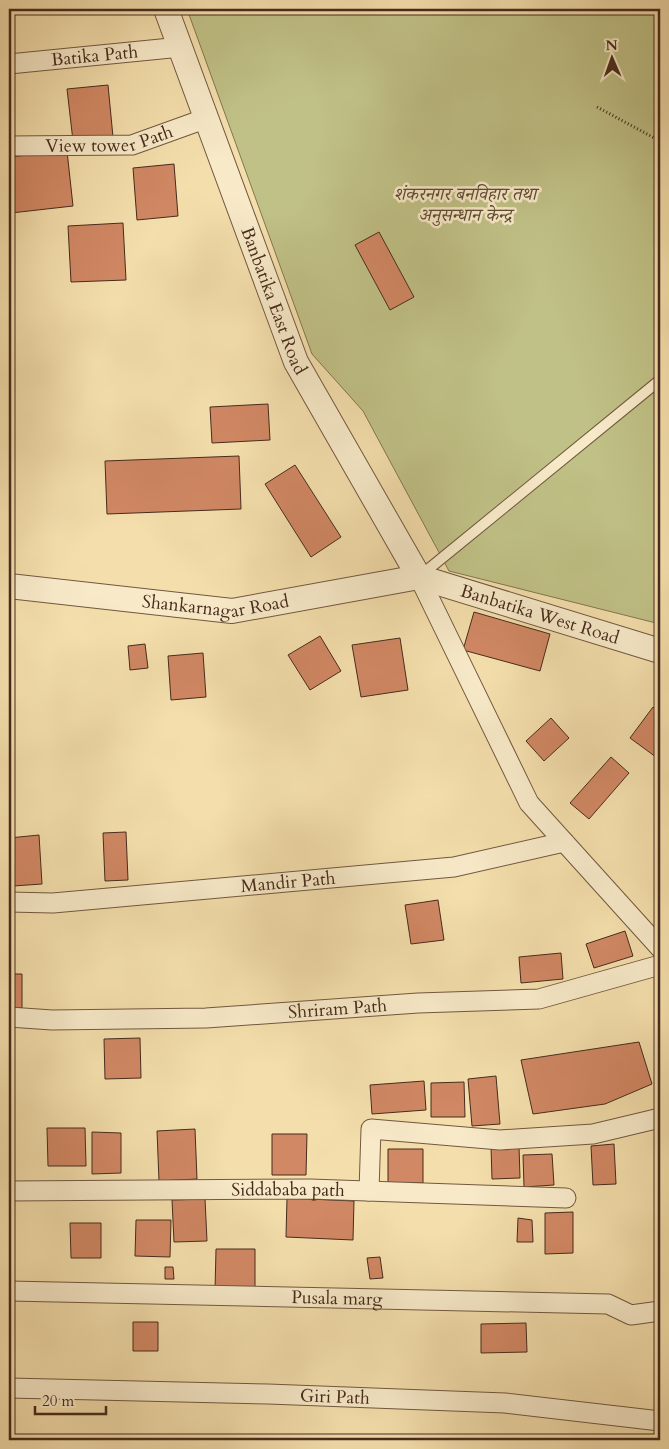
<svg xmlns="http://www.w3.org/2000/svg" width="669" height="1449" viewBox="0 0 669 1449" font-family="Cardo,'Noto Serif Devanagari',serif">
	<rect width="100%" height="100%" fill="#f4dfac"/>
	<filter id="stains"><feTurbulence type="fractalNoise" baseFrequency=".004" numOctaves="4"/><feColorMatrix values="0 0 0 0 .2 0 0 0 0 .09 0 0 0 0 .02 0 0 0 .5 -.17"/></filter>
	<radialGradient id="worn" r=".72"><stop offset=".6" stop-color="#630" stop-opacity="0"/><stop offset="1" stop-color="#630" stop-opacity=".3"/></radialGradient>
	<path fill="#c0c186" stroke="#837651" d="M 187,9 L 660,9 L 660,624 L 449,571 L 363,411 L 312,354 Z"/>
	<path fill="#d18864" stroke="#462b1c" d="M 351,9 L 366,9 L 353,14 Z
		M 108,85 L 113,137 L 73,141 L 67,89 Z
		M 67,151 L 73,206 L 11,213 L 9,196 L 9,157 Z
		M 174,164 L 178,216 L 137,220 L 133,168 Z
		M 123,223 L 126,280 L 71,282 L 68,226 Z
		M 379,232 L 414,297 L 390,310 L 355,245 Z
		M 268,404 L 270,440 L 212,443 L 210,407 Z
		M 239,456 L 241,509 L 107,514 L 105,461 Z
		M 295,465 L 341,537 L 311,557 L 265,484 Z
		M 474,612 L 550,634 L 540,671 L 463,650 Z
		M 320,636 L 341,671 L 310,690 L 288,655 Z
		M 400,638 L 408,690 L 361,697 L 352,645 Z
		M 145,644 L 148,668 L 130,670 L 128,646 Z
		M 203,653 L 206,697 L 171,700 L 168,656 Z
		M 653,707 L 660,712 L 660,760 L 630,738 Z
		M 551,718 L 569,738 L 544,761 L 526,741 Z
		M 611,757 L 629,773 L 589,819 L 570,803 Z
		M 126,832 L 128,880 L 105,881 L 103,833 Z
		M 39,835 L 42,884 L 13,886 L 9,838 Z
		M 438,900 L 444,940 L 411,944 L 405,905 Z
		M 625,931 L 633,956 L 594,968 L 586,944 Z
		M 561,953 L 563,979 L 521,983 L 519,957 Z
		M 9,974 L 22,974 L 22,1008 L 9,1008 Z
		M 140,1038 L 141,1078 L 105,1079 L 104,1039 Z
		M 639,1042 L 652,1084 L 605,1104 L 533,1114 L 521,1060 Z
		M 496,1076 L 500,1124 L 472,1126 L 468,1079 Z
		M 424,1081 L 426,1110 L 372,1114 L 370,1085 Z
		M 464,1082 L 465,1117 L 431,1117 L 431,1083 Z
		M 47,1128 L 85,1128 L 86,1166 L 48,1166 Z
		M 195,1129 L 197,1179 L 159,1181 L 157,1131 Z
		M 92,1132 L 121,1133 L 121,1173 L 92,1174 Z
		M 272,1134 L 307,1134 L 306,1175 L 272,1175 Z
		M 614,1144 L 616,1184 L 593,1185 L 591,1146 Z
		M 519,1146 L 520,1178 L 492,1179 L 491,1147 Z
		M 388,1149 L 423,1149 L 423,1183 L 388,1183 Z
		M 552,1154 L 554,1185 L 524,1187 L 523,1155 Z
		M 287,1198 L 354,1201 L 353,1240 L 286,1237 Z
		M 205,1199 L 207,1241 L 174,1242 L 172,1200 Z
		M 573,1212 L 573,1253 L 545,1254 L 545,1213 Z
		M 518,1218 L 532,1220 L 533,1242 L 517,1242 Z
		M 136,1220 L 171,1220 L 170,1257 L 135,1256 Z
		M 70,1223 L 101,1223 L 101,1258 L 71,1258 Z
		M 216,1249 L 255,1249 L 255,1291 L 215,1291 Z
		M 380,1257 L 383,1278 L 370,1279 L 367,1258 Z
		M 165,1267 L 173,1267 L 174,1279 L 165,1279 Z
		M 133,1322 L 158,1322 L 158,1351 L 133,1351 Z
		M 526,1323 L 527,1352 L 481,1353 L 481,1324 Z"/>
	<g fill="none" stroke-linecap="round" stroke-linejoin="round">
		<defs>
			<path id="service" d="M 420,576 L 660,380"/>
			<g id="minor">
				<path id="s1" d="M 9,64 L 181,47"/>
				<path id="s2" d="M 9,146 L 132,145 L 207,118"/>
				<path d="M 419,577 L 529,803 L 660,948"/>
				<path id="s3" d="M 9,902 L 53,903 L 454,867 L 564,842"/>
				<path id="s4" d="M 9,1017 L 52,1020 L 206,1018 L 418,1003 L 539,999 L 660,965"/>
				<path id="s5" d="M 9,1191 L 310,1189 L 566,1198"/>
				<path d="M 369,1191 L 371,1129 L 500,1140 L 593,1134 L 660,1118"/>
				<path id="s6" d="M 9,1291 L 608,1304 L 631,1315 L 660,1311"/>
				<path id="s7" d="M 9,1388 L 268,1394 L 505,1403 L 660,1421"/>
			</g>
			<g id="tertiary">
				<path id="s8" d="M 166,9 L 296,362 L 419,577"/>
				<path id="s9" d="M 9,586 L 232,611 L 419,577 L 660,651"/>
			</g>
		</defs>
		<use href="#service" stroke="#725840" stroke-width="12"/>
		<use href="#minor" stroke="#725840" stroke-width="21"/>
		<use href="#tertiary" stroke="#725840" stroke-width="26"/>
		<path stroke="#462b1c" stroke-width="3" stroke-dasharray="1 2.5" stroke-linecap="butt" d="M 597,107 L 660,141"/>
		<use href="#service" stroke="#f8eac9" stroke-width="10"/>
		<use href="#minor" stroke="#f8eac9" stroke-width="19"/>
		<use href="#tertiary" stroke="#f8eac9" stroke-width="24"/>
	</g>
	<g text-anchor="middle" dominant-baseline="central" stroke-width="5" stroke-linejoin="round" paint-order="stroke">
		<g font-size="18" fill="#462b1c" stroke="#f8eac9">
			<text stroke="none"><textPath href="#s1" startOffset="86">Batika Path</textPath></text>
			<text stroke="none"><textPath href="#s2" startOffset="101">View tower Path</textPath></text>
			<text stroke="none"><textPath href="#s8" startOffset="311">Banbatika East Road</textPath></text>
			<text stroke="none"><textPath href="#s9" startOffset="208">Shankarnagar Road</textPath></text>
			<text stroke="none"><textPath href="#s9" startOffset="541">Banbatika West Road</textPath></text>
			<text stroke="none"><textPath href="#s3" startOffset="280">Mandir Path</textPath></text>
			<text stroke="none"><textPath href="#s4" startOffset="329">Shriram Path</textPath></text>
			<text stroke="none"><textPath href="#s5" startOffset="279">Siddababa path</textPath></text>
			<text stroke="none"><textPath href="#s6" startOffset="328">Pusala marg</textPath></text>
			<text stroke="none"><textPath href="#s7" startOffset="326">Giri Path</textPath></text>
		</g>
		<g font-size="18" font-style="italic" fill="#5e4931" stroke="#f8eac9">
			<text x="465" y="194">शंकरनगर बनविहार तथा<tspan x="465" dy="21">अनुसन्धान केन्द्र</tspan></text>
		</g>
	</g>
	<rect width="669" height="1449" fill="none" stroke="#f4dfac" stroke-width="30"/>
	<rect x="10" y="10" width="649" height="1429" fill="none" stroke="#462b1c" stroke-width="2.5"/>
	<rect x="15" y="15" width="639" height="1419" fill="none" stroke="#462b1c"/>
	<g transform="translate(612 58) rotate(358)" stroke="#f8eac9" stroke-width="4" paint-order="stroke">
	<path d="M0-4L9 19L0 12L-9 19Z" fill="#462b1c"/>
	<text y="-8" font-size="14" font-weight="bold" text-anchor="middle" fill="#462b1c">N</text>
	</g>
	<path d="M35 1406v8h71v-8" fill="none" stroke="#462b1c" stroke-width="2.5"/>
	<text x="42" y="1406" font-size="15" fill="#462b1c" stroke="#f8eac9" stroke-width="4" paint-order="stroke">20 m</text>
	<rect width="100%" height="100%" filter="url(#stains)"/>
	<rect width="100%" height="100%" fill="url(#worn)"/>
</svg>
